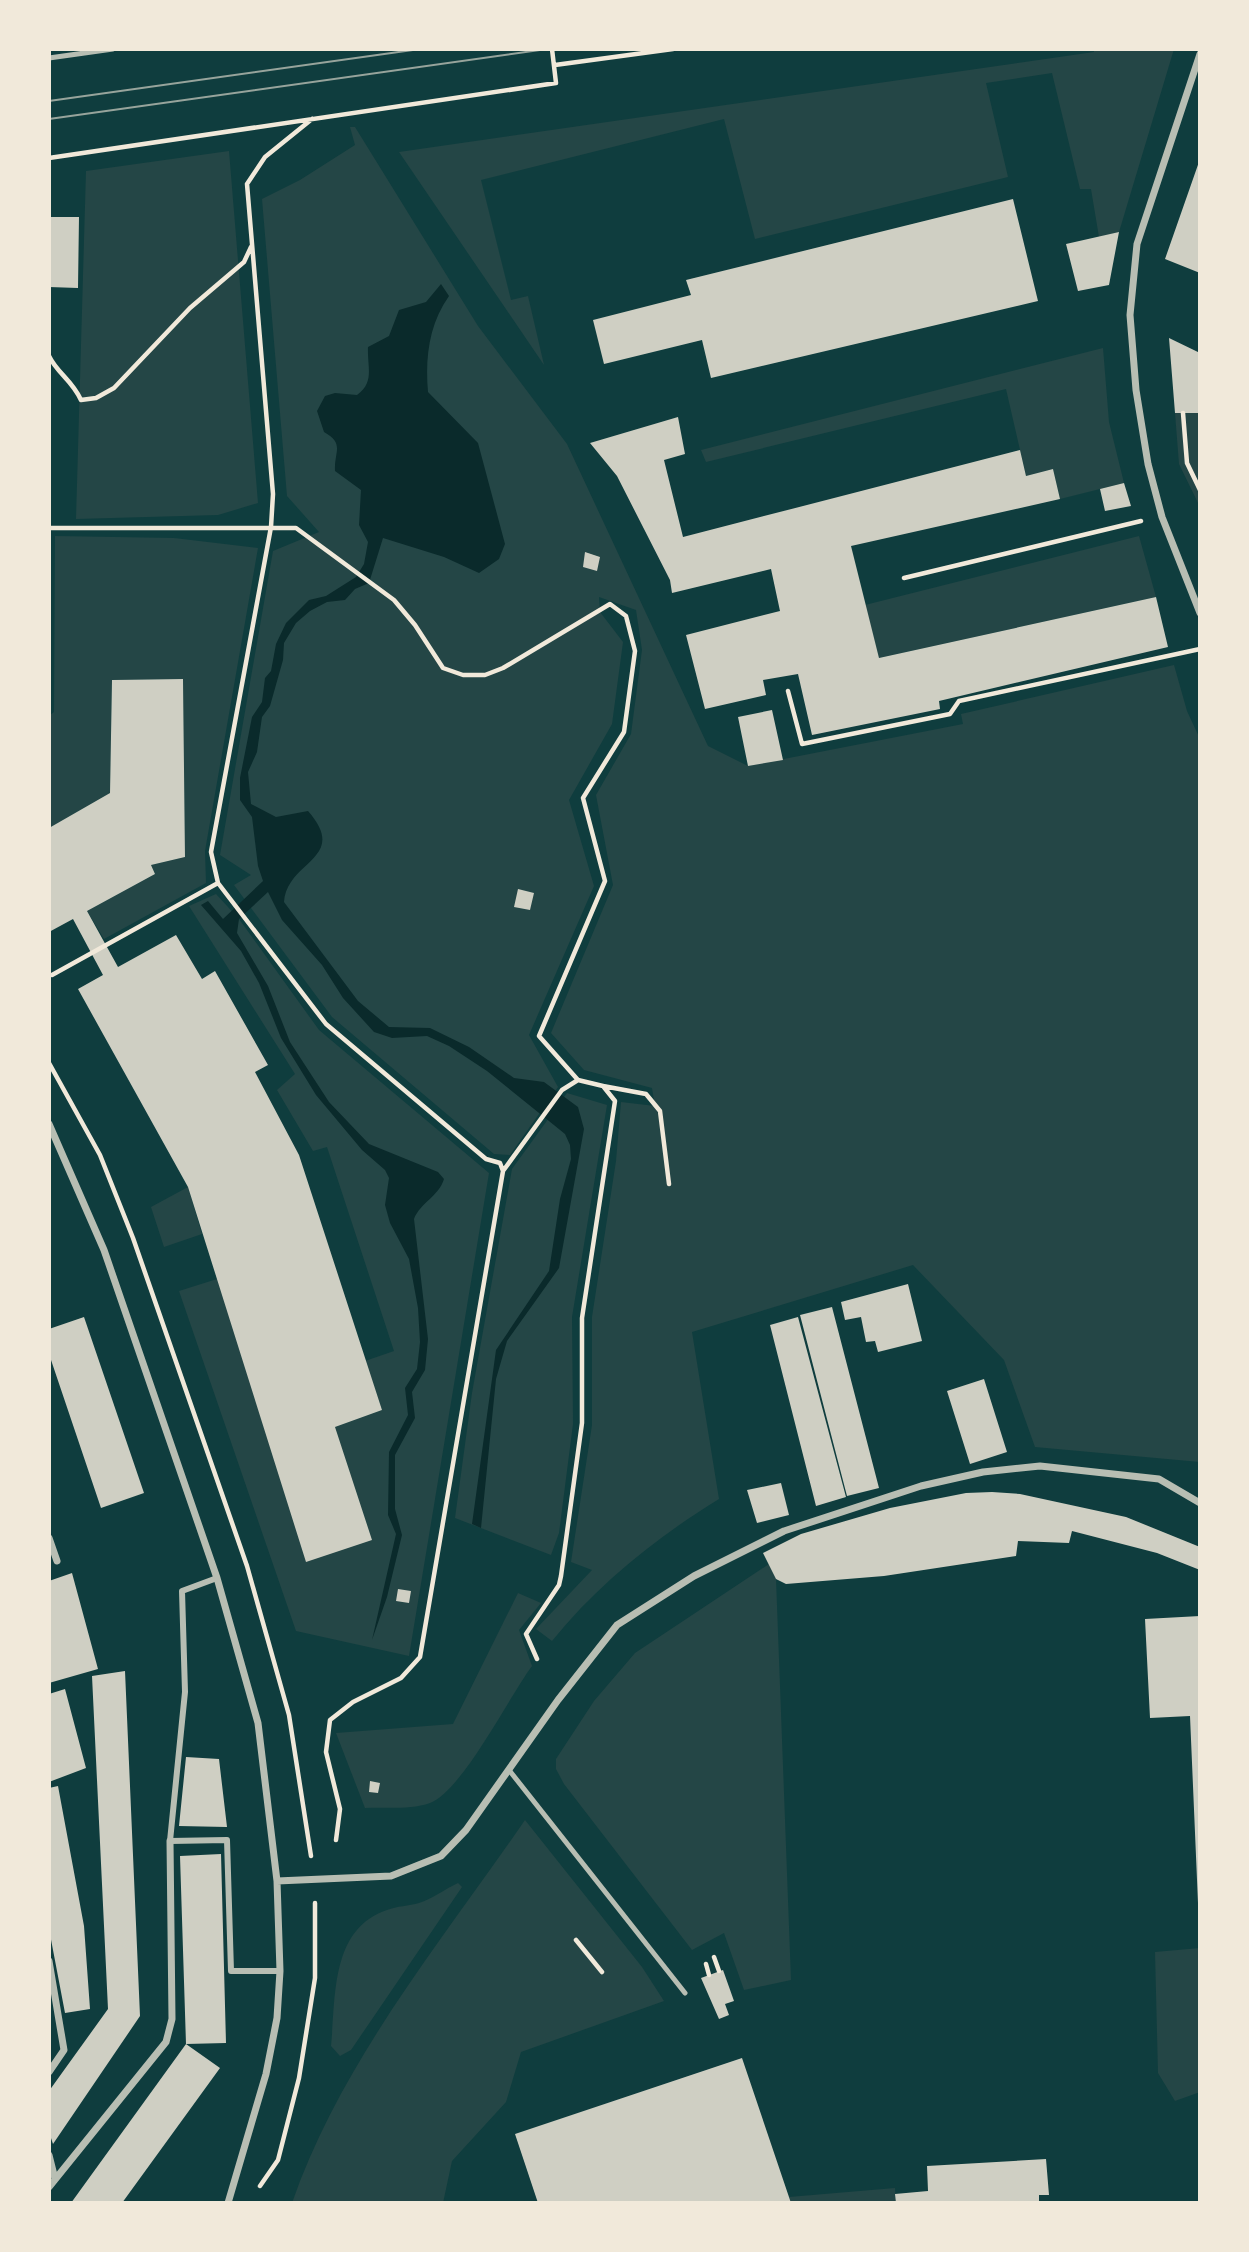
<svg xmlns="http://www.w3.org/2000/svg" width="1249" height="2252" viewBox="0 0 1249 2252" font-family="Arial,sans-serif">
	<rect width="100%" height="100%" fill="#0f3d3e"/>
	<path fill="#244646" d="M 1094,49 L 1174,49 L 1119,232 L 1099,237 L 1091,189 L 1080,189 L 1052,73 L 986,83 L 1008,177 L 755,239 L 724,119 L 481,180 L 511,300 L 528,296 L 544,365 L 399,152 L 1094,52 Z
		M 350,127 L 355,127 L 478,326 L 567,444 L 708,746 L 748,766 L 963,724 L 961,714 L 1174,665 L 1187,711 L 1200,739 L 1200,1462 L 1035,1447 L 1004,1360 L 913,1265 L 692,1332 L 719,1499 C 657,1537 598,1584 552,1641 L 536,1629 L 592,1570 L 571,1562 L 592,1425 L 592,1317 L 616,1161 L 621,1102 L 655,1106 L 652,1088 L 584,1070 L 551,1033 L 613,885 L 596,795 L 631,734 L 642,650 L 636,610 L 599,597 L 600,612 L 623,642 L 612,724 L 569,800 L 594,886 L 529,1035 L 558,1087 L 510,1155 L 494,1154 L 332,1017 L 234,885 L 251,875 L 220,855 L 273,551 L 319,532 L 287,496 L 262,199 L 300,180 L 355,145 Z
		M 229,151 L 258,503 L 218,515 L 76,519 L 86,171 Z
		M 1103,348 L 1109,422 L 1124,483 L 1060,499 L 1053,469 L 1026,476 L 1006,389 L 706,462 L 701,450 Z
		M 1175,413 L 1200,413 L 1200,507 L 1179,464 Z
		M 55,536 L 174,538 L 258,548 L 205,851 L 206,883 L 104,939 L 87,911 L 155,874 L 151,865 L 185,857 L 183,679 L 112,680 L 110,793 L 49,828 L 49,716 L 54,712 Z
		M 1139,536 L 1156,597 L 879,658 L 865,605 Z
		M 216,894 L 239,919 L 319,1030 L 489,1173 L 409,1656 L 296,1631 L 179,1291 L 217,1279 L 335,1427 L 382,1410 L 365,1361 L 394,1351 L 327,1147 L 313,1151 L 277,1090 L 295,1074 L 189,906 Z
		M 567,1093 L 607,1105 L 572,1317 L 573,1424 L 559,1533 L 551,1555 L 455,1518 L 472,1393 L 512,1169 Z
		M 188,1187 L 202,1234 L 164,1247 L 151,1207 Z
		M 769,1564 L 776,1579 L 791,1980 L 744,1990 L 724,1933 L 692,1950 L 564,1784 L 556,1769 L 556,1759 L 594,1701 L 635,1653 Z
		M 518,1593 L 541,1603 L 519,1630 L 532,1666 C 509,1697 462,1791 430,1803 C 411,1810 385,1807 365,1808 L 336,1733 L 453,1724 Z
		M 525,1820 L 642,1967 L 664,2001 L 521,2052 L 506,2102 L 452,2161 L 443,2203 L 292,2203 C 341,2062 441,1942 525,1820 Z
		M 458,1883 L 462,1887 L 351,2050 L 340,2056 L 331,2046 C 336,1998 330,1929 387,1910 C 397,1906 409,1906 419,1903 C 432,1899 445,1889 458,1883 Z
		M 1200,1948 L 1200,2092 L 1175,2101 L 1158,2073 L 1155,1952 Z
		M 895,2188 L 896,2203 L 791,2203 L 789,2197 Z"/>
	<path fill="#0a2a2b" d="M 441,284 L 449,296 C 429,324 425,358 428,392 L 478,443 L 505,544 L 499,559 L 479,573 L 444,557 L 383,538 L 369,583 L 355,589 L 345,600 L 327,602 L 310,611 L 296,623 L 284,643 L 283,660 L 270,706 L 262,717 L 257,752 L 248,772 L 251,804 L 276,817 L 308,811 C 350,859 287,860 284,902 L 358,1001 L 389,1027 L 430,1028 L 469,1047 L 514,1078 L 544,1082 L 578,1107 L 584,1129 L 559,1268 L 507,1341 L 496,1379 L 481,1528 L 472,1524 L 496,1350 L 549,1271 L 560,1199 L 571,1159 L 570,1145 L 565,1134 L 544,1117 L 487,1071 L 449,1046 L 427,1036 L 392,1038 L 374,1032 L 343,998 L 322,965 L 282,920 L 268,892 L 239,919 L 237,933 L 268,986 L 290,1042 L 329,1102 L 369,1144 L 438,1172 L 444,1179 C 439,1196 420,1203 414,1219 L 428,1339 L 425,1370 L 412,1392 L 415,1418 L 395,1455 L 395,1509 L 402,1535 L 387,1597 L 372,1640 L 396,1534 L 388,1515 L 389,1452 L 408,1415 L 405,1388 L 417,1369 L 420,1342 L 418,1308 L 409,1259 L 390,1223 L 385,1205 L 389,1178 L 385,1170 L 362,1150 L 316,1095 L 281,1038 L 259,983 L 241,951 L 201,905 L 208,901 L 223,919 L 263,881 L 258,866 L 252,817 L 240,800 L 240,778 L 252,717 L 262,702 L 265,678 L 271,671 L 276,644 L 286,623 L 309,600 L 326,596 L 356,577 L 364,564 L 368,542 L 359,525 L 361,490 L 335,471 C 334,451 345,444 324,432 L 317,411 L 325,396 L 335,393 L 357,395 C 375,382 367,367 368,347 L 389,336 L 399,310 L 426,302 Z"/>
	<path fill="#cfcfc3" d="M 1200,159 L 1200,273 L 1165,259 Z
		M 1013,199 L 1038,301 L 711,378 L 702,340 L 604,364 L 593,320 L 691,295 L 686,280 Z
		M 49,217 L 79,217 L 78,288 L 49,287 Z
		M 1119,232 L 1109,285 L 1078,291 L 1066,244 Z
		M 1169,338 L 1200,353 L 1200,413 L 1175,413 Z
		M 678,417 L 685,454 L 664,460 L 683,537 L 1020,450 L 1026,476 L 1053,469 L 1060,499 L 851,546 L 879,658 L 1156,597 L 1168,647 L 939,701 L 940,709 L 812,735 L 798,674 L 763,680 L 766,695 L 705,709 L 686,635 L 780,611 L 771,569 L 672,593 L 670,580 L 617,476 L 590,443 Z
		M 1124,483 L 1131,506 L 1105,511 L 1100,489 Z
		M 585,552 L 600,557 L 597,571 L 583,567 Z
		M 183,679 L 185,857 L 151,865 L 155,874 L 87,911 L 118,967 L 176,935 L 202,979 L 215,971 L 268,1065 L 255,1072 L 299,1155 L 382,1410 L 335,1427 L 372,1540 L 306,1562 L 188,1187 L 78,989 L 103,975 L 73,919 L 49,932 L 49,828 L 110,793 L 112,680 Z
		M 772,710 L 783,760 L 748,766 L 738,717 Z
		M 518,889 L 534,893 L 530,910 L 514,907 Z
		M 908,1284 L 922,1341 L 878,1352 L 875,1341 L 866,1342 L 861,1317 L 845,1320 L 841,1302 Z
		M 832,1307 L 879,1488 L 847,1496 L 800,1315 Z
		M 84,1317 L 144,1493 L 101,1508 L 49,1354 L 49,1329 Z
		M 798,1317 L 846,1497 L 816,1506 L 770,1325 Z
		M 984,1379 L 1007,1452 L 970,1464 L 947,1391 Z
		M 781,1483 L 789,1515 L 757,1523 L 747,1490 Z
		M 992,1492 L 1020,1494 L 1126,1517 L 1200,1547 L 1200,1570 L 1157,1553 L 1072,1531 L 1069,1543 L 1018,1541 L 1016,1556 L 884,1576 L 786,1584 L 776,1579 L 763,1553 L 801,1534 L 890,1508 L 966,1493 Z
		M 72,1573 L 98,1669 L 49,1683 L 49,1581 Z
		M 398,1589 L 411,1591 L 409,1603 L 396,1601 Z
		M 1200,1616 L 1200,1903 L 1198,1903 L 1190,1716 L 1150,1718 L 1145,1619 Z
		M 125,1671 L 140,2016 L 53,2144 L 49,2132 L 49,2091 L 108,2009 L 92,1676 Z
		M 65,1689 L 86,1768 L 49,1782 L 49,1694 Z
		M 186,1757 L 219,1759 L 227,1827 L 179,1826 Z
		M 370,1781 L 380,1783 L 378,1793 L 369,1792 Z
		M 58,1786 L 84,1926 L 90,2009 L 65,2013 L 49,1929 L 49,1788 Z
		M 221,1854 L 226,2043 L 186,2044 L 220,2068 L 122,2203 L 71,2203 L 186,2044 L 180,1856 Z
		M 723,1970 L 734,2001 L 725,2004 L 729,2015 L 719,2019 L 701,1978 Z
		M 742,2058 L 791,2203 L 538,2203 L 515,2134 Z
		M 1046,2159 L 1049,2195 L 1039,2195 L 1039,2203 L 896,2203 L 895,2194 L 928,2191 L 927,2166 Z"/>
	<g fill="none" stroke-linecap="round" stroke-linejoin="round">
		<path stroke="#f1e9da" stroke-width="4.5" d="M 555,65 L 673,49
			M 49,158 L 556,83 L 552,49
			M 49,356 C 57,373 72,380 81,400 L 96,398 L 114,388 L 190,308 L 244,262 L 251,247
			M 1183,413 L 1187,463 L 1200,490
			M 49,528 L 296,528 L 394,600 L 415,625 L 443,668 L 463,675 L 485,675 L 503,668 L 610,604 L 626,616 L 635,651 L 624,732 L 583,798 L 605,881 L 539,1036 L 578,1080 L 603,1086 L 615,1101 L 582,1318 L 582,1423 L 561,1576 L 559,1585 L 526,1634 L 537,1659
			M 904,578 L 1141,521
			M 788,691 L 802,744 L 950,714 L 959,701 L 1200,649
			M 218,883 L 211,852 L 271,527 L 273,494 L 247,184 L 265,157 L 312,119
			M 52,975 L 218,883 L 326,1024 L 486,1159 L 500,1163 L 503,1171 L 562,1090 L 578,1080
			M 49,1063 L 100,1155 L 133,1238 L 247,1566 L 289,1715 L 311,1856
			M 603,1086 L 646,1094 L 660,1111 L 669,1184
			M 336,1840 L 340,1809 L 326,1752 L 330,1720 L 353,1702 L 401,1678 L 420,1657 L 503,1171
			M 576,1940 L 602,1972
			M 714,1957 L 719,1971
			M 706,1964 L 709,1975
			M 260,2186 L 278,2160 L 299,2078 L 315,1978 L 315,1903"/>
		<path stroke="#b8beb3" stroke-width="5" d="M 49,58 L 113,49
			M 509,1770 L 685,1993"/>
		<path stroke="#b8beb3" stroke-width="6" d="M 217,1578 L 182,1591 L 185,1692 L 170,1841 L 227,1840 L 231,1971 L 280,1971"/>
		<path stroke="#b8beb3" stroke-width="7" d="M 1200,54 L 1137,244 L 1130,315 L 1136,390 L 1148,464 L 1162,517 L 1200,613
			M 49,1124 L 104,1250 L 217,1578 L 258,1723 L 277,1881 L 280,1971 L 277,2018 L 266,2074 L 228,2203
			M 49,1538 L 57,1561
			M 277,1881 L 391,1876 L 441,1856 L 466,1830 L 558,1700 L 617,1625 L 694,1576 L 784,1531 L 921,1486 L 983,1472 L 1040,1466 L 1159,1479 L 1200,1503
			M 49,1961 L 64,2050 L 49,2072
			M 49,2155 L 55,2179
			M 49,2187 L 166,2042 L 172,2019 L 170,1841"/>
		<path stroke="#97a49c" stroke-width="2" d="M 49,101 L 420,49
			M 49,119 L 547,49"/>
	</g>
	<rect width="1249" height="2252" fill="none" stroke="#f1e9da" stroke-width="102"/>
</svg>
